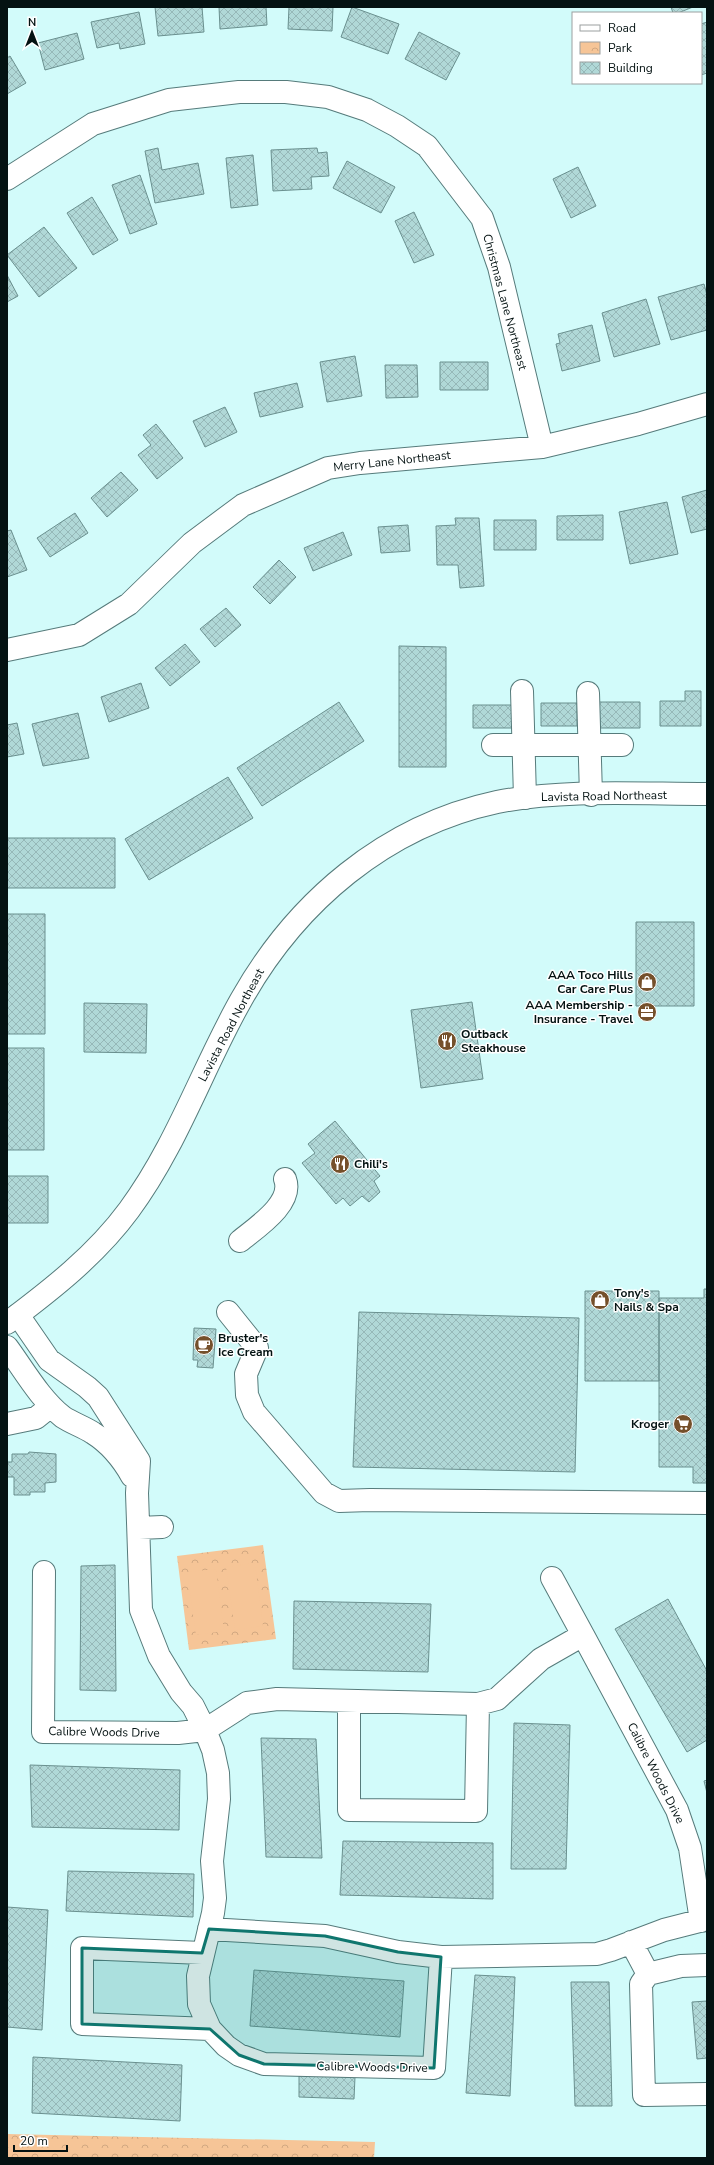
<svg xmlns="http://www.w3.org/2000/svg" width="714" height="2165" viewBox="0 0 714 2165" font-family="'Nunito Sans',sans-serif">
	<defs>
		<pattern id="park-crowns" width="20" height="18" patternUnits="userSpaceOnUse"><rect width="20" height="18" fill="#f6c597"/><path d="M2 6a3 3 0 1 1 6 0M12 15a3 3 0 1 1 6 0" fill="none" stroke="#d1a881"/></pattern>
		<pattern id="building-cross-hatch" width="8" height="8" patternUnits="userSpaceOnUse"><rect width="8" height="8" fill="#b0d8d7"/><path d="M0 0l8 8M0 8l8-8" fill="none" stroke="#96b8b8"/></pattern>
	</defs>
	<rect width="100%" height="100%" fill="#d2fbfa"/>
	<path fill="url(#park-crowns)" d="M 263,1545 L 276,1639 L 189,1650 L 177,1556 Z
		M 7,2134 L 375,2142 L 374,2158 L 7,2158 Z"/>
	<path fill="#f6c597" d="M 255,1563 L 263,1626 L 235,1630 L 226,1567 Z
		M 216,1569 L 224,1631 L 196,1635 L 187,1572 Z"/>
	<path fill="url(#building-cross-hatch)" stroke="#6a908f" d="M 155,7 L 202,7 L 204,32 L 158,36 Z
		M 219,7 L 266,7 L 267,25 L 220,29 Z
		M 289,7 L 333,7 L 332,31 L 288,29 Z
		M 352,7 L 399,24 L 388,54 L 341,37 Z
		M 671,7 L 693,7 L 678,13 L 673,13 Z
		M 139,12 L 145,44 L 120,49 L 119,43 L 97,48 L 91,22 Z
		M 707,22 L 707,73 L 701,75 L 701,24 Z
		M 419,32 L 460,53 L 446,80 L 405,59 Z
		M 77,33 L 84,59 L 45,70 L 38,43 Z
		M 10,56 L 26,83 L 7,94 L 7,58 Z
		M 158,148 L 162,170 L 198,163 L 204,194 L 155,203 L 145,151 Z
		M 317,148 L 318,153 L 327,152 L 329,176 L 311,177 L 312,189 L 273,191 L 271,150 Z
		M 253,155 L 258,205 L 231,208 L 226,158 Z
		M 347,161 L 395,187 L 381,213 L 333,188 Z
		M 578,167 L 596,206 L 571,218 L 553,179 Z
		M 140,175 L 157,224 L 130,234 L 112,185 Z
		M 92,197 L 118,240 L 93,255 L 67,213 Z
		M 414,212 L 434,255 L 414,263 L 395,221 Z
		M 44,227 L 77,268 L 39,297 L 7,255 Z
		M 7,275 L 18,296 L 7,302 Z
		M 704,284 L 707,295 L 707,330 L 671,340 L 658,297 Z
		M 646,299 L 660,344 L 614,357 L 602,313 Z
		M 592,325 L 600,361 L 562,371 L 556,344 L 560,343 L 558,334 Z
		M 355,356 L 362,396 L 327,402 L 320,362 Z
		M 440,362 L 488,362 L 488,390 L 440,390 Z
		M 385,365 L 417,365 L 418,397 L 386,398 Z
		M 297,383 L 303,407 L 260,417 L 254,393 Z
		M 225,407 L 237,432 L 205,447 L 193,421 Z
		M 156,424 L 183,458 L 157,479 L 138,455 L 151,445 L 143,435 Z
		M 121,472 L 138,490 L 107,517 L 91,498 Z
		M 707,490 L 707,529 L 691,533 L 682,497 Z
		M 667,502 L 678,554 L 630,564 L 619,512 Z
		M 75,513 L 88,533 L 50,557 L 37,538 Z
		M 603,515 L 603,540 L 557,540 L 557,516 Z
		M 455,518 L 479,518 L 484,586 L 460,588 L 458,565 L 437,565 L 436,526 L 456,525 Z
		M 494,520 L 536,520 L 536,550 L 494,550 Z
		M 408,525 L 410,551 L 381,553 L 378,527 Z
		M 11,530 L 27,570 L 7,577 L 7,531 Z
		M 343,532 L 352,555 L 313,571 L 304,548 Z
		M 279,560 L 296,577 L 270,604 L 253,587 Z
		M 226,608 L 241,625 L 215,647 L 200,629 Z
		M 185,644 L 200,662 L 170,686 L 155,668 Z
		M 399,646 L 446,647 L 446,767 L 399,767 Z
		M 141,683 L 149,708 L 109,722 L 101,697 Z
		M 685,691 L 701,691 L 701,726 L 660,726 L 660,701 L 685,701 Z
		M 339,702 L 364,741 L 262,806 L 237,768 Z
		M 598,702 L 640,702 L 640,728 L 598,728 Z
		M 541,703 L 577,703 L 577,726 L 541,726 Z
		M 473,705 L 517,705 L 517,728 L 473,728 Z
		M 78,713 L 89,758 L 43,766 L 32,724 Z
		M 17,723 L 24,754 L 7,757 L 7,725 Z
		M 228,777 L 253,818 L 149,880 L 125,839 Z
		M 7,838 L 115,838 L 115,888 L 7,888 Z
		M 7,914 L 45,914 L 45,1034 L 7,1034 Z
		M 636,922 L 694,922 L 694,1006 L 636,1006 Z
		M 472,1002 L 483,1079 L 421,1088 L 411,1010 Z
		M 84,1003 L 147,1004 L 146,1053 L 84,1052 Z
		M 7,1048 L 44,1048 L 44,1150 L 7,1150 Z
		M 335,1121 L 380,1176 L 374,1181 L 380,1192 L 369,1202 L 362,1196 L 350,1206 L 343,1198 L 336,1204 L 302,1163 L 315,1153 L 308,1144 Z
		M 7,1176 L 48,1176 L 48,1223 L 7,1223 Z
		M 704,1289 L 707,1289 L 707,1483 L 693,1483 L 693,1467 L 659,1467 L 659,1298 L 704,1298 Z
		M 585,1291 L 659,1291 L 659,1381 L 585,1381 Z
		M 359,1312 L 579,1318 L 575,1472 L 353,1467 Z
		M 194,1328 L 216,1329 L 213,1368 L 197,1367 L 198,1360 L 193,1360 Z
		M 29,1452 L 56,1454 L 56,1482 L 45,1483 L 45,1492 L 30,1492 L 30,1495 L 14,1495 L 14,1477 L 7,1477 L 7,1462 L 12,1462 L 12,1454 L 28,1454 Z
		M 115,1565 L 116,1691 L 80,1690 L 81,1566 Z
		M 668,1599 L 707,1671 L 707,1740 L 687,1752 L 615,1629 Z
		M 294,1601 L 431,1604 L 428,1672 L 293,1669 Z
		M 514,1723 L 570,1725 L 566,1869 L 511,1869 Z
		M 261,1738 L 316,1739 L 322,1858 L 266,1857 Z
		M 30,1765 L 180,1770 L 179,1830 L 32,1827 Z
		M 707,1780 L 707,1793 L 704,1781 Z
		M 343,1841 L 493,1843 L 493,1899 L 340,1895 Z
		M 68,1871 L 194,1874 L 193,1917 L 66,1911 Z
		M 7,1907 L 48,1910 L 42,2030 L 7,2027 Z
		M 254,1970 L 404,1981 L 400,2037 L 250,2026 Z
		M 475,1975 L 515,1977 L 510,2096 L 466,2093 Z
		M 571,1982 L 609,1982 L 612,2106 L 575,2106 Z
		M 707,2001 L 707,2058 L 697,2059 L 692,2002 Z
		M 33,2057 L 182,2065 L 180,2121 L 32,2113 Z
		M 299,2075 L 355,2077 L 354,2099 L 299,2097 Z"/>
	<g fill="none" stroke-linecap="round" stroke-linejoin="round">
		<defs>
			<path id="minor" d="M 7,179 L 93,124 L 169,100 L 239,92 L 286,92 L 328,97 L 367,110 L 397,126 L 427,146 L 482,218 L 499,267 L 542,447
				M 7,650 L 79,635 L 129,604 L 192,543 L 243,505 L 328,468 L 360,463 L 542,447 L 638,424 L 707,404
				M 522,691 L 525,798
				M 588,693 L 591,795
				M 493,745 L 622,745
				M 240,1241 C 257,1227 294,1203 285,1179
				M 228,1312 L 257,1348 L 246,1374 L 247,1395 L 254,1412 L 324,1493 L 339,1501 L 370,1500 L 707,1503
				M 18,1315 L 49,1360 L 87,1387 L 98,1397 L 139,1461 L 137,1493 L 141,1610 L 159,1656 L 181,1692 L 193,1706 L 205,1730 L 213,1750 L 218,1773 L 219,1799 L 212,1861 L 215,1898 L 213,1913 L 198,1976 L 199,2004 L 210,2029 L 226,2046 L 239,2055 L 264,2064 L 434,2068 L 441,1957
				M 7,1347 C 24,1370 40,1399 63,1417 C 72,1423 84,1427 93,1433 C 109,1443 123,1460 132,1476
				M 7,1424 L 36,1418 L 51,1406
				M 139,1528 L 162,1527
				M 44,1572 L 43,1732 L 178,1733 L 205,1730 L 247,1703 L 277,1699 L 478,1704 L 497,1699 L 541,1659 L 583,1635 L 677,1810 L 690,1848 L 701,1921
				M 552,1578 L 583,1635
				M 349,1702 L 349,1810 L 476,1811 L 478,1704
				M 209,1929 L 325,1936 L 398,1952 L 441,1957 L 597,1954 L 611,1950 L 664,1930 L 707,1919
				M 631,1942 L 648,1974 L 641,1984 L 644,2095 L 707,2094
				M 202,1953 L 82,1948 L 82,2024 L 210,2029
				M 648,1974 L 681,1966 L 707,1965"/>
			<path id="major" d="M 7,1323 C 51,1290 96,1255 129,1210 C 177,1145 202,1069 241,1000 C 296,902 385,826 497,802 C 564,789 639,794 707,794"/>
		</defs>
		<use href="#minor" stroke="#567b7b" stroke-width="24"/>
		<use href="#major" stroke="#567b7b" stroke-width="24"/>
		<use href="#minor" stroke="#fff" stroke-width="22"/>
		<use href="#major" stroke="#fff" stroke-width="22"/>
	</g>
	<path fill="#0f766e" fill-opacity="0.2" stroke="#0f766e" stroke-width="3" stroke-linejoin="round" d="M 209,1929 L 325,1936 L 398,1952 L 441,1957 L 434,2068 L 264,2064 L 239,2055 L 210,2029 L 82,2024 L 82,1948 L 202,1953 Z"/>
	<defs>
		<symbol id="shop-disc" viewBox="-11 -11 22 22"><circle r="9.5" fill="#75502b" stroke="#fff"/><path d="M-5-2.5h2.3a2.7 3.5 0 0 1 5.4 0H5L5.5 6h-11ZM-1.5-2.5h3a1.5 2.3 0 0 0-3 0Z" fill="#fff"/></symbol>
		<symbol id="office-disc" viewBox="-11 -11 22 22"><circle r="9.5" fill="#75502b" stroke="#fff"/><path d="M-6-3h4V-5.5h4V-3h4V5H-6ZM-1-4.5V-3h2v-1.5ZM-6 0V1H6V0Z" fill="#fff"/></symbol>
		<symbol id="restaurant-disc" viewBox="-11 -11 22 22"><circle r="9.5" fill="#75502b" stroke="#fff"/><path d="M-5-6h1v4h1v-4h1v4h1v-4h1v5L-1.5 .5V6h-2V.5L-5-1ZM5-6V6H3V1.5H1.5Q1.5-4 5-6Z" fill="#fff"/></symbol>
		<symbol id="cafe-disc" viewBox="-11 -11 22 22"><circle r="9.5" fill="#75502b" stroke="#fff"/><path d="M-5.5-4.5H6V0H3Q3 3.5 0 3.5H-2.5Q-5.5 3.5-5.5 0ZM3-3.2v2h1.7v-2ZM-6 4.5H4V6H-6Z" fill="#fff"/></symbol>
		<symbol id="supermarket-disc" viewBox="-11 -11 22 22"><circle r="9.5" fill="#75502b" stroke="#fff"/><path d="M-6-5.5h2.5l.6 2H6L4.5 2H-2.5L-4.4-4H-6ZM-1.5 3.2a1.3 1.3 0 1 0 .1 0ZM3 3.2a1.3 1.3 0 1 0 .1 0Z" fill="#fff"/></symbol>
	</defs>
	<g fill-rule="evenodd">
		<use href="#shop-disc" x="636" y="971" width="22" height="22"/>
		<use href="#office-disc" x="636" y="1001" width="22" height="22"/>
		<use href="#restaurant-disc" x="436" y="1030" width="22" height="22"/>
		<use href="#restaurant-disc" x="329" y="1153" width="22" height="22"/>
		<use href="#shop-disc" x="589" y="1289" width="22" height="22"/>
		<use href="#cafe-disc" x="193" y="1334" width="22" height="22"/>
		<use href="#supermarket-disc" x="672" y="1413" width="22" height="22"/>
	</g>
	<g text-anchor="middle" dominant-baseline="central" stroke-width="3" stroke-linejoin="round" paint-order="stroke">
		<g font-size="12" fill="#041212" stroke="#fff">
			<text transform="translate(505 302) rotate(75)">Christmas Lane Northeast</text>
			<text transform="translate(392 461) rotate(-6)">Merry Lane Northeast</text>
			<text transform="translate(604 796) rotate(-1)">Lavista Road Northeast</text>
			<text transform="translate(231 1025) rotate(-62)">Lavista Road Northeast</text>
			<text transform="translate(104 1732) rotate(1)">Calibre Woods Drive</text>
			<text transform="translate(656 1773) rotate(63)">Calibre Woods Drive</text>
			<text transform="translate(372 2067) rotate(1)">Calibre Woods Drive</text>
		</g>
		<g font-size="12" font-weight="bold" fill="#041212" stroke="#fff" text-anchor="start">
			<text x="633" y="975" text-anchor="end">AAA Toco Hills<tspan x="633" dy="14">Car Care Plus</tspan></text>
			<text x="633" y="1005" text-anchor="end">AAA Membership -<tspan x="633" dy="14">Insurance - Travel</tspan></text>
			<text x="461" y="1034">Outback<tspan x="461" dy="14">Steakhouse</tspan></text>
			<text x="354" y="1164">Chili's</text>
			<text x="614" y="1293">Tony's<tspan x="614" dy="14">Nails &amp; Spa</tspan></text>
			<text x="218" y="1338">Bruster's<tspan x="218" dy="14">Ice Cream</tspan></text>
			<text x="669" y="1424" text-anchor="end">Kroger</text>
		</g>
	</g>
	<rect width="714" height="2165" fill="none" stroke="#041212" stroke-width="16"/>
	<rect x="572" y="12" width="130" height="72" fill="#ffffff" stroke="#9ba0a0"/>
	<rect x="580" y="25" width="20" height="6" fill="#ffffff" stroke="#9ba0a0"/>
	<text x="608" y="32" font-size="12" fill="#041212">Road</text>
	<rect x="580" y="42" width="20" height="12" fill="url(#park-crowns)" stroke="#9ba0a0"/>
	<text x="608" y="52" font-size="12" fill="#041212">Park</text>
	<rect x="580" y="62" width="20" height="12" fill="url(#building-cross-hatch)" stroke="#9ba0a0"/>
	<text x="608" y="72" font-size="12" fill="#041212">Building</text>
	<g transform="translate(32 32)" stroke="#ffffff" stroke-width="3" paint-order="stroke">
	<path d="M0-3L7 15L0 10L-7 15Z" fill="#041212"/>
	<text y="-6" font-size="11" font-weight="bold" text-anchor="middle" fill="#041212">N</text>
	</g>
	<path d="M14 2145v6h53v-6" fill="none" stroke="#041212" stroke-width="2"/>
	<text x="20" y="2145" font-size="12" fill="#041212" stroke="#ffffff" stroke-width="3" paint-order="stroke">20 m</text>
</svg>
